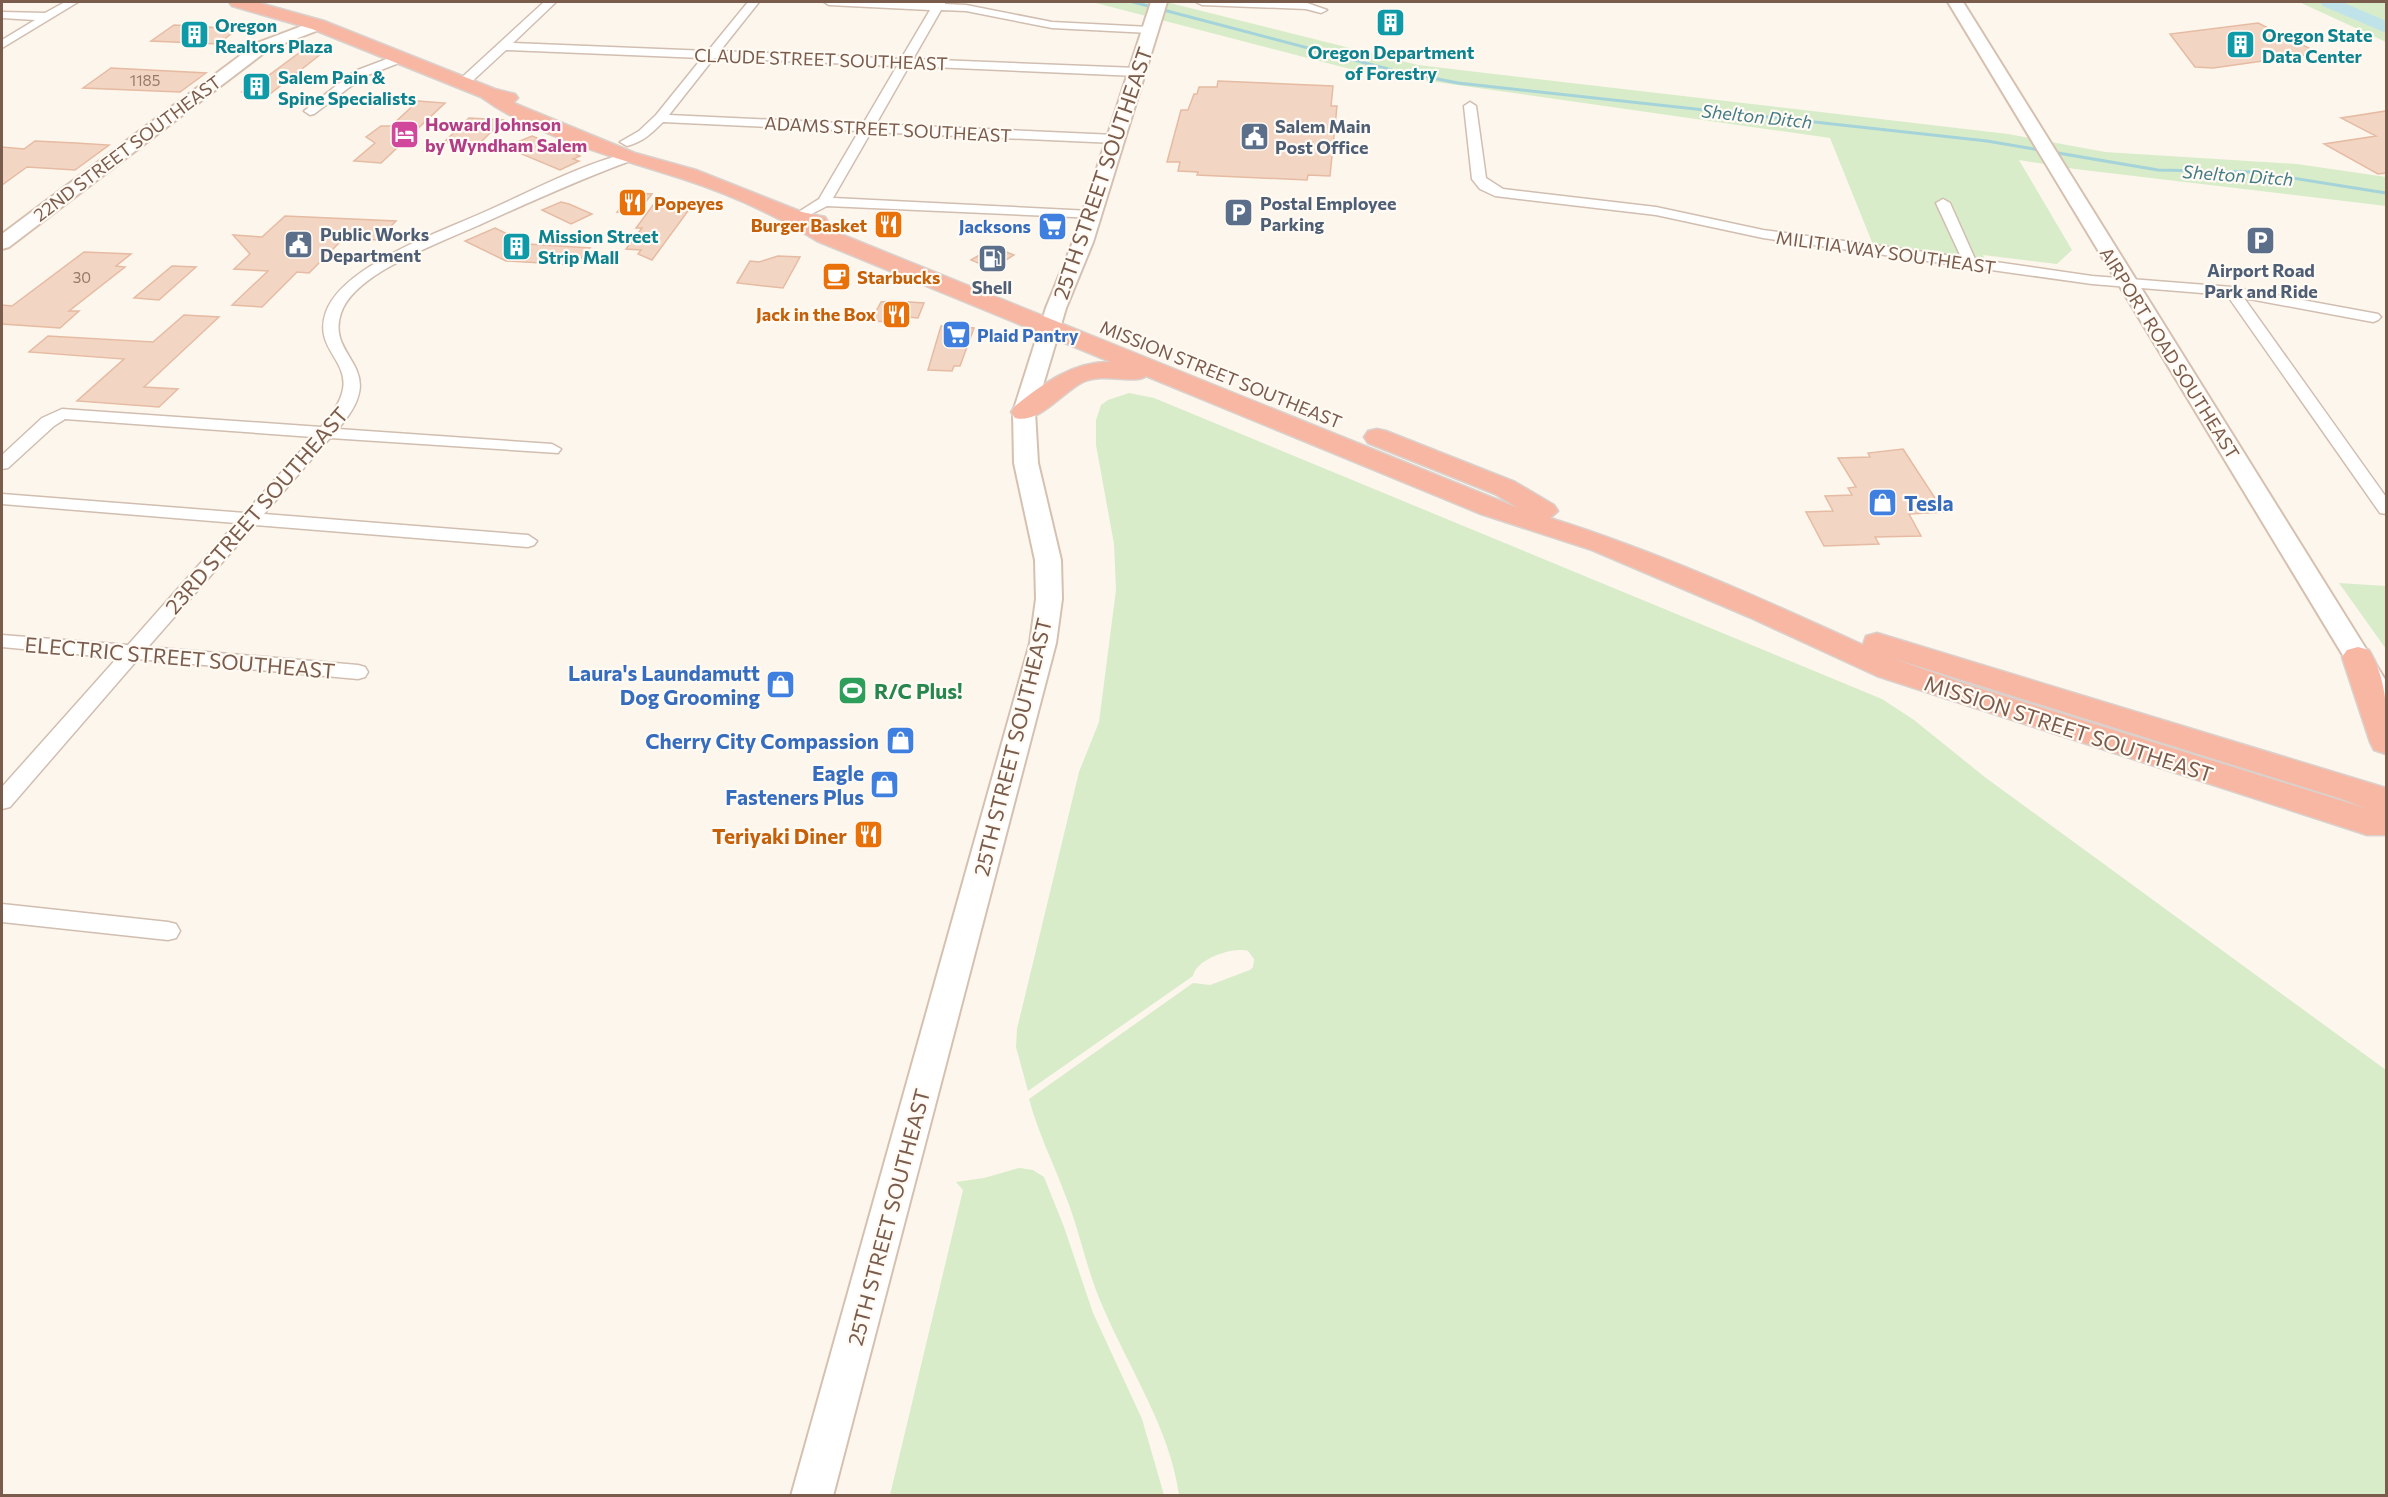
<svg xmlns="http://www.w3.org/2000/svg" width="2388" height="1497" viewBox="0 0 2388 1497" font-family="Commissioner,sans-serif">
	<rect width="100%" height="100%" fill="#fdf6ec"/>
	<path fill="#d8ecc9" d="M 1092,2 L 1166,2 L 1418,65 L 2008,134 L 2105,152 L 2297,164 L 2386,177 L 2386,206 L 2075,169 L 2019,160 L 2072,250 L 2057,264 L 1983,255 L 1985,260 L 1874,247 L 1830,138 L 1358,71 Z
		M 2299,2 L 2386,2 L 2386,42 Z
		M 1129,393 L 1154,398 L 1882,699 L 1914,720 L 1986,778 L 2386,1070 L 2386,1495 L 1179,1495 C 1170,1428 1128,1367 1102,1305 C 1087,1271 1080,1232 1066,1197 C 1054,1164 1038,1133 1029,1099 L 1193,983 L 1210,985 L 1250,970 L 1253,967 L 1254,959 L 1248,951 C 1233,946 1196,959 1193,976 L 1028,1091 L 1016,1047 L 1017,1029 L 1079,772 L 1099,722 L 1116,590 L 1114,544 L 1096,445 L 1096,420 L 1101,405 L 1108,400 Z
		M 2339,583 L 2386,586 L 2386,649 Z
		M 1019,1168 L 1033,1170 L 1044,1177 L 1064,1227 L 1093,1313 L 1142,1419 L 1164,1495 L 890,1495 L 963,1190 L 956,1182 L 984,1178 Z"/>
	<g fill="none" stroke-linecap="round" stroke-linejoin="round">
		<path stroke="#a5d3da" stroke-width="3" d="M 1133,2 L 1392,70 L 1458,83 L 1987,141 L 2158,170 L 2254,172 L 2386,193"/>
		<path fill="#bfe3e8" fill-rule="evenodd" d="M 2320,2 L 2342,2 L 2386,21 L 2386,33 L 2323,6 Z"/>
	</g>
	<path fill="#f3d5c3" stroke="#e6bba3" stroke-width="1.5" d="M 1379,13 L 1403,14 L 1402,34 L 1378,33 Z
		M 2258,23 L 2319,53 L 2213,68 L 2195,67 L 2170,34 Z
		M 174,25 L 222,28 L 220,30 L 236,30 L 218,44 L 151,41 Z
		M 299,53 L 321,54 L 270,94 L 242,92 L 260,78 L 265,78 Z
		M 111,68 L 206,73 L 180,92 L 83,88 Z
		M 1218,81 L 1333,86 L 1331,106 L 1337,106 L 1330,176 L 1308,175 L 1307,180 L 1197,175 L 1198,172 L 1178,171 L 1180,162 L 1167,162 L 1181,110 L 1188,110 L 1194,94 L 1197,94 L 1199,87 L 1217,87 Z
		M 418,101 L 445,103 L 381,163 L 354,161 L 375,143 L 366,137 L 381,126 L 391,126 Z
		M 2386,111 L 2386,173 L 2378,174 L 2324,144 L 2376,136 L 2341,118 Z
		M 469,118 L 503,120 L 479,144 L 444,142 Z
		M 532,136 L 580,156 L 573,159 L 579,161 L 560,170 L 505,147 Z
		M 35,141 L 76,143 L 109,145 L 75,170 L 27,167 L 2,185 L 2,147 L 24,149 Z
		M 633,193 L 652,194 L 637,213 L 617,212 Z
		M 656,201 L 683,203 L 677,210 L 688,211 L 652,260 L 638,254 L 641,250 L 626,249 L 642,228 L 636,228 Z
		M 561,202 L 569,204 L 592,214 L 571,224 L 542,210 Z
		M 285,216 L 396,221 L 378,240 L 344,238 L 309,273 L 297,272 L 262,307 L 232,305 L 268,271 L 234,269 L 250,254 L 233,235 L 262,237 Z
		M 495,228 L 528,244 L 590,248 L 575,265 L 506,261 L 465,241 Z
		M 993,247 L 1014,255 L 992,269 L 971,260 Z
		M 84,252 L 131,254 L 116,266 L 125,267 L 69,311 L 79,311 L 60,328 L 2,324 L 2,305 L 12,306 Z
		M 778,256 L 800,257 L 783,288 L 737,283 L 750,261 L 759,262 Z
		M 172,266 L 196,267 L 159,300 L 134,298 Z
		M 894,301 L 924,303 L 918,318 L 894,316 L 892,322 L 871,321 L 881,302 Z
		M 184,315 L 219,317 L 144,387 L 178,389 L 159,407 L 77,401 L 124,359 L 29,352 L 48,336 L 153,342 Z
		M 941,326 L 974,328 L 960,366 L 954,366 L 952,371 L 928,370 Z
		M 1903,449 L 1944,512 L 1909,514 L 1921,536 L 1875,537 L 1879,544 L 1824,546 L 1806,512 L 1833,511 L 1825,496 L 1852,495 L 1848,488 L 1856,487 L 1838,458 L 1870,457 L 1868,453 Z"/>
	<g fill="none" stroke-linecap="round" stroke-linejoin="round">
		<defs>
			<path id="street" d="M 65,2 L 78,2 L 2,48 L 2,40 L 35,20 L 2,18 L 2,12 L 45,13 Z
				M 544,2 L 556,2 L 513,43 L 708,51 L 748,2 L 759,2 L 720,51 L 901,59 L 930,10 L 829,5 L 824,2 L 945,2 L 945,4 L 966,5 L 1052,22 L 1150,27 L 1156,30 L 1150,33 L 1052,28 L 966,11 L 941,10 L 913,59 L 1137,68 L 1143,72 L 1137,76 L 909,66 L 876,124 L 1115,135 L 1121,139 L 1115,143 L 871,132 L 833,198 L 1091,211 L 1098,215 L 1096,218 L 827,206 L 796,222 L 789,218 L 819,199 L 859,131 L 663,122 C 652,133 643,142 627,146 L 620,142 L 639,131 L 656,115 L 702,58 L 506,50 L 467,86 L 459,86 L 459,80 ZM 714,58 L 897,66 L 863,124 L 669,115 Z
				M 1196,2 L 1307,3 L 1327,10 L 1321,13 L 1306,9 L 1202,5 Z
				M 400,54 L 406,58 L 404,61 L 363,77 L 314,114 L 310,115 L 304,111 L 355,71 Z
				M 1470,102 L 1476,106 L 1486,178 L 1503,189 L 1656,207 L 1763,230 L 1961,257 L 1936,203 L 1943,199 L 1950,203 L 1975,259 L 2092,276 L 2232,287 L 2378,314 L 2381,317 L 2378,320 L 2373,322 L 2244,298 L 2386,497 L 2386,514 L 2380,513 L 2227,295 L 2092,284 L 1763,238 L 1656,215 L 1495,196 L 1480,189 L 1472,179 L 1464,106 Z
				M 628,153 L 633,154 L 633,160 C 580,179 528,203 477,226 C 445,240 412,253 382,271 C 366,281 347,295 341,313 C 325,360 393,366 338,429 L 552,444 L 561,449 L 558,453 L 330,438 L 264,514 L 528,535 L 537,541 L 534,545 L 528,547 L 255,525 L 148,647 L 358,665 L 365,667 L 368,672 L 365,677 L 358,679 L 138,659 L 10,807 L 2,809 L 2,787 L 117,658 L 2,647 L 2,635 L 128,645 L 236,523 L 2,504 L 2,494 L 245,513 L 313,437 L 65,419 L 54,426 L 8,468 L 2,469 L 2,455 L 42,418 L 62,409 L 321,427 C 377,364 309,360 326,312 C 333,293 352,278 369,267 C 406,243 449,228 489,210 C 534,190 580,165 628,153 Z
				M 2,904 L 168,922 L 176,924 L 180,931 L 176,938 L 168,940 L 2,922 Z"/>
			<path id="secondary" d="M 1151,2 L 1167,2 L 1093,242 L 1066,308 L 1035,412 L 1038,463 L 1061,560 L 1062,599 L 1056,643 L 833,1496 L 791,1496 L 1030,643 L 1036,599 L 1035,560 L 1014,463 L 1013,412 L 1046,308 L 1073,242 Z
				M 1948,2 L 1963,2 L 2386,681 L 2386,712 L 2376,710 Z
				M 318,20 L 326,25 L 324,28 L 269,49 L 9,247 L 2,249 L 2,234 L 257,43 Z"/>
			<path id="highway" d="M 229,2 L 256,2 L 324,21 L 495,89 L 515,94 L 518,98 L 514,102 L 516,104 L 635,153 L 696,170 L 802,212 L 825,217 L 828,222 L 825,226 L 833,231 L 1518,508 L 1495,494 L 1368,443 L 1364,437 L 1368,431 L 1377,429 L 1386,431 L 1515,482 L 1554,505 L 1558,511 L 1550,518 C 1658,552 1760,598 1863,645 L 1866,636 L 1877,633 L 2386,788 L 2386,835 L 2367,835 L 2355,831 L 1877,676 L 1749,617 L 1592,550 L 1481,514 L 1146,376 C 1135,385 1104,372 1083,382 C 1061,393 1040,424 1015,418 L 1011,412 L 1015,406 C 1043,384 1073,361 1111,362 L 817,241 C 776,215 727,193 680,178 C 615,157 536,137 481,97 L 312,29 L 232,6 ZM 1892,658 L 2339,798 L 2368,809 L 1968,685 Z
				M 2358,647 L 2369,650 C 2388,680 2388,720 2386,754 L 2374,750 L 2370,742 L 2342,657 L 2347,650 Z"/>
		</defs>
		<use href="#street" stroke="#d1beb0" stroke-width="3"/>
		<use href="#secondary" stroke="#d6c0b0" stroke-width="4"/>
		<use href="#highway" stroke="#dad1cd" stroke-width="3"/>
		<use href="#street" fill="#fff" fill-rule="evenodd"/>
		<use href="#secondary" fill="#fff" fill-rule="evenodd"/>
		<use href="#highway" fill="#f7b7a3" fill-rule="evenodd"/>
	</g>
	<defs>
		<symbol id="building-square" viewBox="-11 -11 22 22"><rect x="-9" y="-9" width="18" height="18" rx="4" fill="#0f9aa8" stroke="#fffaf3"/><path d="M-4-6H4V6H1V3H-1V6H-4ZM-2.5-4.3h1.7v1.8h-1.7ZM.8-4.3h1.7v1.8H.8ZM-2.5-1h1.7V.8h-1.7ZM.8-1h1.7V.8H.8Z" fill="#fff"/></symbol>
		<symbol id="hotel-square" viewBox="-11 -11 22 22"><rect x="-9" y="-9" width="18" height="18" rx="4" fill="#d1479c" stroke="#fffaf3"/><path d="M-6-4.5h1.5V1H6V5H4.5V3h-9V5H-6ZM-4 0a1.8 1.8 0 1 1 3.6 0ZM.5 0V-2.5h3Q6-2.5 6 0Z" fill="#fff"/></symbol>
		<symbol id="civic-square" viewBox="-11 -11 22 22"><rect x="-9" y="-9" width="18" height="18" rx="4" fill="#5c6f8a" stroke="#fffaf3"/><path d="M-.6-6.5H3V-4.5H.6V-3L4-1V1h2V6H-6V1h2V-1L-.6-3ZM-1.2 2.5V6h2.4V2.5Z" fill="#fff"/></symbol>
		<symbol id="restaurant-square" viewBox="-11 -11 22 22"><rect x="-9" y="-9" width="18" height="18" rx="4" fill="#e8710a" stroke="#fffaf3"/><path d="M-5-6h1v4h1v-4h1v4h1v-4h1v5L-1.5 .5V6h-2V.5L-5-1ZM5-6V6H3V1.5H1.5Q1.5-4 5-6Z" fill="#fff"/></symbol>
		<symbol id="parking-square" viewBox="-11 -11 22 22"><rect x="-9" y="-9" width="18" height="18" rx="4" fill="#5c6f8a" stroke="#fffaf3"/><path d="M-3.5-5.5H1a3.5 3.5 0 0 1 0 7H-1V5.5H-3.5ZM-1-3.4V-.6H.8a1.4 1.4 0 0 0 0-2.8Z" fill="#fff"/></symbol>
		<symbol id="supermarket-square" viewBox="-11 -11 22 22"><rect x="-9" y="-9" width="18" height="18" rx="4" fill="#3f7fe0" stroke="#fffaf3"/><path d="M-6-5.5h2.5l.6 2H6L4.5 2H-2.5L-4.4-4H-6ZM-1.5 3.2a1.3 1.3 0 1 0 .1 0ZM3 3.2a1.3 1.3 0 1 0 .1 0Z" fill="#fff"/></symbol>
		<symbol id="fuel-square" viewBox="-11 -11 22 22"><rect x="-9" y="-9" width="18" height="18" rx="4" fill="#5c6f8a" stroke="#fffaf3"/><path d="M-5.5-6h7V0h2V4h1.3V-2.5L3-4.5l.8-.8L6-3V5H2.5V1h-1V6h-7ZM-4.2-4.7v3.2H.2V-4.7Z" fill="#fff"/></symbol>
		<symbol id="cafe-square" viewBox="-11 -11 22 22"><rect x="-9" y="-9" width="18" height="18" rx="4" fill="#e8710a" stroke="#fffaf3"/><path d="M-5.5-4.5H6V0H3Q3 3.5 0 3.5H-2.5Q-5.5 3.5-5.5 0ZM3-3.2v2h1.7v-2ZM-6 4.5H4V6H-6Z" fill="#fff"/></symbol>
		<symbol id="shop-square" viewBox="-11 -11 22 22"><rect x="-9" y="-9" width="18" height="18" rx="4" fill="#3f7fe0" stroke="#fffaf3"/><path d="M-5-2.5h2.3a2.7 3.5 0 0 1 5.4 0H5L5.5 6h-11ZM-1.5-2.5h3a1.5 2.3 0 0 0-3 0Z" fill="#fff"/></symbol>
		<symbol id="stadium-square" viewBox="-11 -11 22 22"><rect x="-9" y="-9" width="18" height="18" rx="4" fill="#2e9e5b" stroke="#fffaf3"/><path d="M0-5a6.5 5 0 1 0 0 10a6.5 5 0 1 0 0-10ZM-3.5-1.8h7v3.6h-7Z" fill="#fff"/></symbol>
	</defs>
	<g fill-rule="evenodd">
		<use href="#building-square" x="1374" y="6" width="33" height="33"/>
		<use href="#building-square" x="178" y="18" width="33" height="33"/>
		<use href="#building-square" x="2224" y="28" width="33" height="33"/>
		<use href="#building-square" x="240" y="70" width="33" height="33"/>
		<use href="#hotel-square" x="388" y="118" width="33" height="33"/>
		<use href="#civic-square" x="1238" y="120" width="33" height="33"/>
		<use href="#restaurant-square" x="616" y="186" width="33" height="33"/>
		<use href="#parking-square" x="1222" y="196" width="33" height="33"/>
		<use href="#restaurant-square" x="872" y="208" width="33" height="33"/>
		<use href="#supermarket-square" x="1036" y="210" width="33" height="33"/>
		<use href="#parking-square" x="2244" y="224" width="33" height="33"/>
		<use href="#civic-square" x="282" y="228" width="33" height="33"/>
		<use href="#building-square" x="500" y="230" width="33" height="33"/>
		<use href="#fuel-square" x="976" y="242" width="33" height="33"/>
		<use href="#cafe-square" x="820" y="260" width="33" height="33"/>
		<use href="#restaurant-square" x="880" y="298" width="33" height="33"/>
		<use href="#supermarket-square" x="940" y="318" width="33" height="33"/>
		<use href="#shop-square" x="1866" y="486" width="33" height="33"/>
		<use href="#shop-square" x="764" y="668" width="33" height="33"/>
		<use href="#stadium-square" x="836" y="674" width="33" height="33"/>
		<use href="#shop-square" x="884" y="724" width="33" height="33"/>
		<use href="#shop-square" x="868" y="768" width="33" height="33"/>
		<use href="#restaurant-square" x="852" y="818" width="33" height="33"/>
	</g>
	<g text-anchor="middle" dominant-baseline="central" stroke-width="4.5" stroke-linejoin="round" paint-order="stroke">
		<g font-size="15" fill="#987a6a">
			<text x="145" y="80">1185</text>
			<text x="82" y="277">30</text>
		</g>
		<g font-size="18" font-weight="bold" fill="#0d838f" stroke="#fffaf3" text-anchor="start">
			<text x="215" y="25">Oregon<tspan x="215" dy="21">Realtors Plaza</tspan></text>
			<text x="2262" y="35">Oregon State<tspan x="2262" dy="21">Data Center</tspan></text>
			<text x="1391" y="52" text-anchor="middle">Oregon Department<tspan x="1391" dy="21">of Forestry</tspan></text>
			<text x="278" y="77">Salem Pain &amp;<tspan x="278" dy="21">Spine Specialists</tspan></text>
			<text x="538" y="236">Mission Street<tspan x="538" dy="21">Strip Mall</tspan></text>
		</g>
		<g font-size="18" fill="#7a5c4d" stroke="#fffaf3">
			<text transform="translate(821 59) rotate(2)">CLAUDE STREET SOUTHEAST</text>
			<text transform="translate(888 129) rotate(3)">ADAMS STREET SOUTHEAST</text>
			<text transform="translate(127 148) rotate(-37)">22ND STREET SOUTHEAST</text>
			<text transform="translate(1886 252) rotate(8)">MILITIA WAY SOUTHEAST</text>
			<text transform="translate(2170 353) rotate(58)">AIRPORT ROAD SOUTHEAST</text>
			<text transform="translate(1221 374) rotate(22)">MISSION STREET SOUTHEAST</text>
		</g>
		<g font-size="18" font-style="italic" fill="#437c86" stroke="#fffaf3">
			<text transform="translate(1757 116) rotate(6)">Shelton Ditch</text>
			<text transform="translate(2238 175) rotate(4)">Shelton Ditch</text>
		</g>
		<g font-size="18" font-weight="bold" fill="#b23c85" stroke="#fffaf3" text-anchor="start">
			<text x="425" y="124">Howard Johnson<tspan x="425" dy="21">by Wyndham Salem</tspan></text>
		</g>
		<g font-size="18" font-weight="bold" fill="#4e5e75" stroke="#fffaf3" text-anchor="start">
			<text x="1275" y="126">Salem Main<tspan x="1275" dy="21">Post Office</tspan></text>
			<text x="1260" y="203">Postal Employee<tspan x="1260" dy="21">Parking</tspan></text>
			<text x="320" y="234">Public Works<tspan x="320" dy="21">Department</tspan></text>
			<text x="2261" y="270" text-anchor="middle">Airport Road<tspan x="2261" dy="21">Park and Ride</tspan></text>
			<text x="992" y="287" text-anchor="middle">Shell</text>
		</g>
		<g font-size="18" font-weight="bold" fill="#c56008" stroke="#fffaf3" text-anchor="start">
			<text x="654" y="203">Popeyes</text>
			<text x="867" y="225" text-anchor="end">Burger Basket</text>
			<text x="857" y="277">Starbucks</text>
			<text x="876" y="314" text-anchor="end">Jack in the Box</text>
		</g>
		<g font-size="18" font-weight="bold" fill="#366cbe" stroke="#fffaf3" text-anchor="end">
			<text x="1031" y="226">Jacksons</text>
			<text x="977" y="335" text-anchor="start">Plaid Pantry</text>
		</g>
		<g font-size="21" fill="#7a5c4d" stroke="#fffaf3">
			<text transform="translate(1102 173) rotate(-71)">25TH STREET SOUTHEAST</text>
			<text transform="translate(256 510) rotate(-49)">23RD STREET SOUTHEAST</text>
			<text transform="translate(180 657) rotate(5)">ELECTRIC STREET SOUTHEAST</text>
			<text transform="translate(2069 728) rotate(18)">MISSION STREET SOUTHEAST</text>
			<text transform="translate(1012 747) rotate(-76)">25TH STREET SOUTHEAST</text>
			<text transform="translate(888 1217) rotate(-75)">25TH STREET SOUTHEAST</text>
		</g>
		<g font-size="21" font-weight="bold" fill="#366cbe" stroke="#fffaf3" text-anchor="end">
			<text x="1904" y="502" text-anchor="start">Tesla</text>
			<text x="760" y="672">Laura's Laundamutt<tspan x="760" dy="24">Dog Grooming</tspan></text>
			<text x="879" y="740">Cherry City Compassion</text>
			<text x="864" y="772">Eagle<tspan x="864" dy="24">Fasteners Plus</tspan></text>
		</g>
		<g font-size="21" font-weight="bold" fill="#27864d" stroke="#fffaf3" text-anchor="start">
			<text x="874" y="690">R/C Plus!</text>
		</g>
		<g font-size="21" font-weight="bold" fill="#c56008" stroke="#fffaf3" text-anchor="end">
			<text x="847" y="835">Teriyaki Diner</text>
		</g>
	</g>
	<rect width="2388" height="1497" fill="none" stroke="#7a5c4d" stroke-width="6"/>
</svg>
